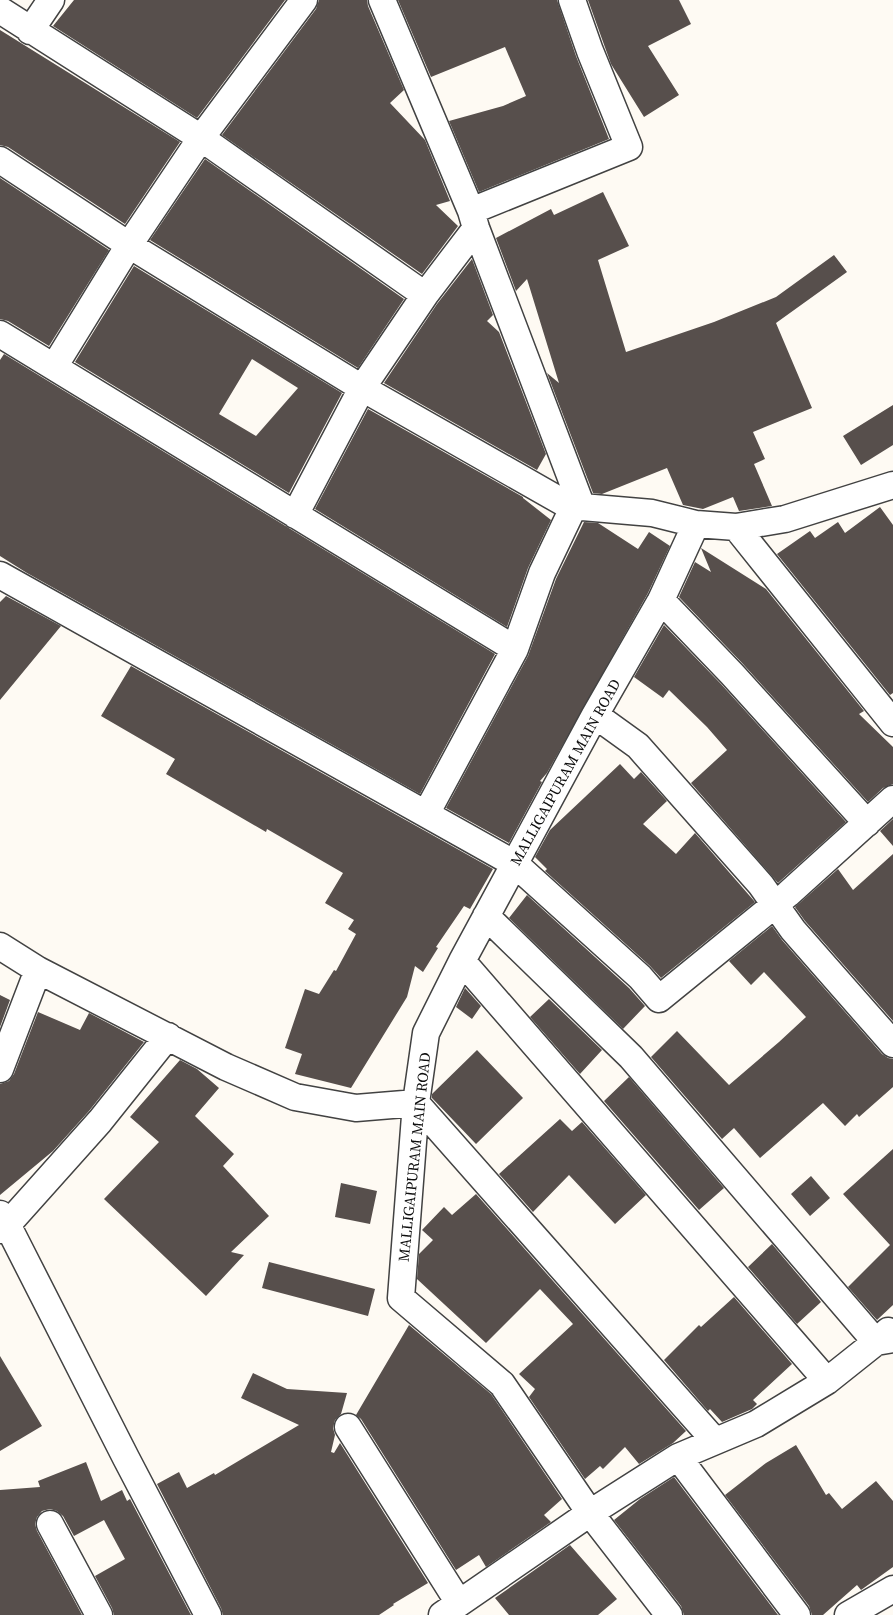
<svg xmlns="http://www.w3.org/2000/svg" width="893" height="1615" viewBox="0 0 893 1615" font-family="'Source Serif 4',serif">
	<rect width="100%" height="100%" fill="#fefaf3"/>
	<path fill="#574f4c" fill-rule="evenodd" d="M 74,0 L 285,0 L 197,118 L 53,26 Z
		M 319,0 L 367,0 L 368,6 L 404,90 L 390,103 L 425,140 L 450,201 L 436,205 L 458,226 L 422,274 L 222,135 L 316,9 Z
		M 398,0 L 557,0 L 576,56 L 609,139 L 479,192 L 449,121 L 503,106 L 526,96 L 505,47 L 431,77 Z
		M 588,0 L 679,0 L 691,24 L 648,46 L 679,95 L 644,117 L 611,64 Z
		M 0,30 L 180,142 L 125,224 L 8,147 L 0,145 Z
		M 205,159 L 404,299 L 358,368 L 150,240 Z
		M 0,178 L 109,250 L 49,346 L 8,321 L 0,319 Z
		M 603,192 L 629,246 L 598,260 L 626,352 L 714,322 L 776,297 L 834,255 L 847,272 L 776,323 L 812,408 L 753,432 L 765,459 L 754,464 L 772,506 L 739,511 L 733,497 L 703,509 L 683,505 L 667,468 L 602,494 L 593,493 L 547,373 L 559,383 L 527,279 L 516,291 L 496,238 L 551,209 L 554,215 Z
		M 472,259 L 493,315 L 487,321 L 499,332 L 546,454 L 537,470 L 384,383 L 437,304 Z
		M 134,266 L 342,393 L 289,493 L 75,362 ZM 252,359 L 298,388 L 256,436 L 219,414 Z
		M 4,354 L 495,654 L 420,794 L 27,573 L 0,556 L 0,360 Z
		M 893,405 L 893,445 L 861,465 L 843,436 Z
		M 368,409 L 523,497 L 523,498 L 551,520 L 528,568 L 507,627 L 315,509 Z
		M 880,507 L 893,525 L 893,693 L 890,695 L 777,554 L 810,531 L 815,538 L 838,522 L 845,533 Z
		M 584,522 L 598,523 L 638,549 L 649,532 L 670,546 L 648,593 L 547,773 L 540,781 L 542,782 L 509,843 L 446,808 L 528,656 L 556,579 Z
		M 701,548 L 766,589 L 864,711 L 859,714 L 893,747 L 893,784 L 883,788 L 868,802 L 743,664 L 679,597 L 695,562 L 711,572 Z
		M 6,596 L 61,626 L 0,700 L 0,602 Z
		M 664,625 L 721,684 L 846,822 L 778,883 L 691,783 L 727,750 L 707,727 L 669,690 L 663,698 L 634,677 Z
		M 131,666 L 493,869 L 470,909 L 464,906 L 436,947 L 438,948 L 423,972 L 415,966 L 407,997 L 351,1088 L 295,1074 L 302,1054 L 285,1048 L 305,989 L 319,994 L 334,970 L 336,971 L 356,934 L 348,929 L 354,920 L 325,903 L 343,873 L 267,829 L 266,832 L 166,774 L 175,759 L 101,716 Z
		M 620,764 L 634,779 L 641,772 L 667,801 L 643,824 L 676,854 L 695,833 L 755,902 L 661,978 L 650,966 L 545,871 L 547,869 L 535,857 L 550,830 Z
		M 893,819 L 893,846 L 880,831 Z
		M 893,854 L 893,1021 L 805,921 L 795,907 L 838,869 L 853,890 Z
		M 527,895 L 629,988 L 645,1006 L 623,1029 L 509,918 Z
		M 772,926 L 782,940 L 882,1054 L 888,1058 L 893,1059 L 893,1087 L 859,1117 L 857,1114 L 845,1126 L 823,1103 L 760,1158 L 734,1128 L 722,1139 L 651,1057 L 677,1031 L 729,1085 L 779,1042 L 806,1017 L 764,972 L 751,985 L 729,961 Z
		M 465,988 L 481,1006 L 472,1019 L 456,1007 Z
		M 0,995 L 10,1000 L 0,1027 Z
		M 549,999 L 602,1050 L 580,1074 L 530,1017 Z
		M 38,1012 L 80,1030 L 89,1013 L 144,1042 L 89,1111 L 53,1151 L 0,1195 L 0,1084 L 9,1081 L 14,1074 Z
		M 477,1050 L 523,1098 L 476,1144 L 432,1098 L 432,1094 Z
		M 180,1060 L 197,1069 L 219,1088 L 195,1116 L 234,1154 L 223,1166 L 269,1216 L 231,1252 L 244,1255 L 206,1296 L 104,1199 L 159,1142 L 130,1117 Z
		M 629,1077 L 724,1188 L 699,1210 L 604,1101 Z
		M 560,1119 L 572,1131 L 582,1122 L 646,1195 L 615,1224 L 569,1175 L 533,1212 L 499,1174 Z
		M 893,1149 L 893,1305 L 877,1320 L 848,1287 L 890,1245 L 843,1194 Z
		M 811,1176 L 830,1198 L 810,1216 L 791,1194 Z
		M 341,1183 L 377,1191 L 370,1224 L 335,1217 Z
		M 476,1194 L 686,1431 L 673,1443 L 639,1464 L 625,1447 L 603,1469 L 600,1466 L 585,1479 L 529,1397 L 535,1389 L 519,1374 L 573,1324 L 540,1289 L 486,1343 L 417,1279 L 419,1254 L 433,1240 L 422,1230 L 444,1207 L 452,1215 Z
		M 772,1244 L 821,1302 L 797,1324 L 748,1267 Z
		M 269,1262 L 375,1289 L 368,1316 L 262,1288 Z
		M 734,1297 L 792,1364 L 753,1400 L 757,1404 L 752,1409 L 722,1422 L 710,1409 L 708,1411 L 664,1360 L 699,1325 L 701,1327 Z
		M 409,1325 L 491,1394 L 562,1499 L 544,1515 L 551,1522 L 486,1567 L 479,1555 L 456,1570 L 361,1419 L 356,1415 Z
		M 0,1356 L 42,1426 L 0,1451 Z
		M 253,1373 L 287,1389 L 347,1393 L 341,1414 L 335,1420 L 333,1428 L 335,1435 L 331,1452 L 334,1453 L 340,1443 L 428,1583 L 393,1604 L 394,1605 L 379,1615 L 223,1615 L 221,1608 L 157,1484 L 179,1472 L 187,1488 L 214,1473 L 215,1475 L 299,1425 L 241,1398 Z
		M 796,1445 L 826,1495 L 829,1493 L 842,1509 L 876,1481 L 893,1501 L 893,1567 L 861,1590 L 857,1585 L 823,1615 L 812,1615 L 809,1606 L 725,1495 L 766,1463 Z
		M 86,1462 L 101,1501 L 122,1490 L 127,1501 L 130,1499 L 191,1615 L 114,1615 L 112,1608 L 95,1576 L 125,1559 L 104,1520 L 74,1536 L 63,1516 L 57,1511 L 50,1509 L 42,1511 L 37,1517 L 35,1524 L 37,1531 L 82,1615 L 0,1615 L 0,1490 L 40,1487 L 38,1481 Z
		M 674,1477 L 778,1615 L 684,1615 L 681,1606 L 614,1520 L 640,1499 Z
		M 570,1545 L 617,1599 L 598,1615 L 509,1615 L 495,1598 Z"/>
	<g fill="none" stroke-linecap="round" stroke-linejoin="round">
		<defs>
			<path id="minor" d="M 304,0 L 201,138 L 129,245 L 362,388 L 573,508 L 582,507
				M 382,0 L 471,211 L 476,228 L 582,507 L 652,513 L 696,524 L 736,527 L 785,519 L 893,485
				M 0,10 L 201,138 L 425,295
				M 30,31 L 51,0
				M 0,160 L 129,245 L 54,367
				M 471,211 L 629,147 L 590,51 L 572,0
				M 0,334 L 515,649 L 426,814
				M 295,515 L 362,388 L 425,295 L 476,228
				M 736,527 L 893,723
				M 0,575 L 515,864 L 640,977 L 659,999 L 788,894 L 893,799
				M 661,600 L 732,674 L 867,823
				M 515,649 L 542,573 L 573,508
				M 595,715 L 638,746 L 761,885 L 793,930 L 893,1044
				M 486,916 L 631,1057 L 876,1342 L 893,1339
				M 0,946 L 38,970 L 226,1067 L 295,1097 L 356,1108 L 416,1103 L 715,1441
				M 462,961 L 827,1381
				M 0,1069 L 38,970
				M 0,1214 L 11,1232 L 126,1458 L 208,1615
				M 0,1230 L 7,1225 L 100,1121 L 168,1036
				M 348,1427 L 459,1603
				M 678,1457 L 797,1615
				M 50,1524 L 99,1615
				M 442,1615 L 590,1513 L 502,1384 L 401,1298 L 416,1103 L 426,1033 L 462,961 L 595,715 L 661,600 L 696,524
				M 669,1615 L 590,1513 L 678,1457 L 756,1424 L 827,1381 L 876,1342 L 888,1331
				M 848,1615 L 893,1589"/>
		</defs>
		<use href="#minor" stroke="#424242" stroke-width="29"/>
		<use href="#minor" stroke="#fff" stroke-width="26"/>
	</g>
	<g text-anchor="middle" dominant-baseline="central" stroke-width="5" stroke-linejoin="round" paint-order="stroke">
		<g font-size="15" fill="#0f0f0f" stroke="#fff">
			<text transform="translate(565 772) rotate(-61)">MALLIGAIPURAM MAIN ROAD</text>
			<text transform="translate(414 1157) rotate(-84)">MALLIGAIPURAM MAIN ROAD</text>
		</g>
	</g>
</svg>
